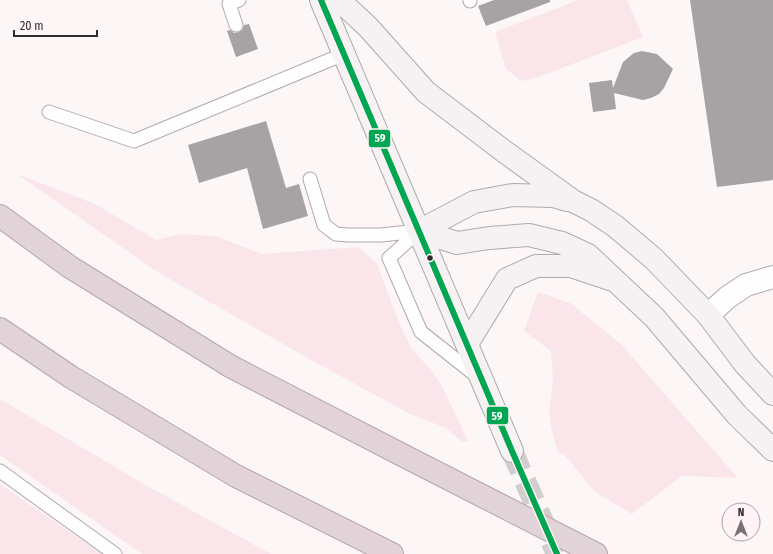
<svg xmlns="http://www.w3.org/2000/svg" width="773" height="554" viewBox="0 0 773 554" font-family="'Fira Sans Condensed',sans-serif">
	<rect width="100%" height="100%" fill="#fcf6f7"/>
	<path fill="#fae6ea" d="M 578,0 L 627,0 L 643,37 L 536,78 L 521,81 L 506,69 L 495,32 Z
		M 17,174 L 95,204 L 156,240 L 181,234 L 216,236 L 262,254 L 359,247 L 377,264 L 399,322 L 411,348 L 429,368 L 441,384 L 468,441 L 461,441 L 446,428 L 410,414 L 304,356 L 156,271 Z
		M 538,292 L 570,303 L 621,344 L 738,478 L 682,476 L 632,514 L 595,492 L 564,454 L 558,453 L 552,432 L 549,412 L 553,382 L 551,351 L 524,331 Z
		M 0,399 L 144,484 L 271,554 L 142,554 L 0,455 Z
		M 0,484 L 102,554 L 0,554 Z"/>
	<path fill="#a5a3a3" d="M 494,0 L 550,0 L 550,2 L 486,26 L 478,6 Z
		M 690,0 L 773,0 L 773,180 L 717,187 Z
		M 249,24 L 258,49 L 236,57 L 227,31 L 230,30 L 234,33 L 239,32 L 242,30 L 244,25 Z
		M 642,51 L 657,54 L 673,69 L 664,88 L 659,94 L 651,98 L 643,100 L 614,93 L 616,109 L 593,112 L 589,83 L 612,80 L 613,88 L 623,62 L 634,53 Z
		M 266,121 L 286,188 L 299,184 L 308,216 L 263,229 L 247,168 L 199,183 L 188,145 Z"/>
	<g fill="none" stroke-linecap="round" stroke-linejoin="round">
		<path stroke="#d3cdce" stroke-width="22" stroke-dasharray="22 11" stroke-linecap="butt" d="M 512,451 L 557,554"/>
		<defs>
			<path id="lane" d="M 470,0 L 470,1
				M 236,25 L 229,4 L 239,0
				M 49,112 L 134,141 L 344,54
				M 310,179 L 324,225 L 336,234 L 348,235 L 381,235 L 419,231
				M 419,231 L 389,258 L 421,332 L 478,377
				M 0,471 L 115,554"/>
			<path id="street" d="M 708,315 L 728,297 L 746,285 L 773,277"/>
			<path id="secondary" d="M 321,0 L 512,451
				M 339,0 L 368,27 L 426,92 L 505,152 L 573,201 L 591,210 L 615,226 L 654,259 L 708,315 L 745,364 L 773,394
				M 419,231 L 457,243 L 489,238 L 529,235 L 562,243 L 588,255 L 654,317 L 737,415 L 773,450
				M 419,231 L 474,202 L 513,195 L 553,196 L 567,200
				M 467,344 L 507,279 L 536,266 L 571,266 L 610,279"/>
			<path id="highway" d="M 0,216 L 70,267 L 230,366 L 412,460 L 596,554
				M 0,329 L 71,377 L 236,476 L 392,554"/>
		</defs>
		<use href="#lane" stroke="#afaaab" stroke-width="15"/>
		<use href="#street" stroke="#afaaab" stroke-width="24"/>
		<use href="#secondary" stroke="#afaaab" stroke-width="24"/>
		<use href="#highway" stroke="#b6a5a9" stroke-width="24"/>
		<use href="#lane" stroke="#fffefe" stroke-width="13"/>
		<use href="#street" stroke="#fffefe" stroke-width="22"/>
		<use href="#secondary" stroke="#f6f1f2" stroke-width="22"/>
		<use href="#highway" stroke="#e1d3d7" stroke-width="22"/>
		<defs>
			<path id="bus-1" d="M 321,0 L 512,451 L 557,554"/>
		</defs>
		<use href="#bus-1" stroke="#fff3f5" stroke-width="9"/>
		<use href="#bus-1" stroke="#00a651" stroke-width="6"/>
	</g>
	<circle fill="#302b2c" stroke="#fff3f5" stroke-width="1.5" cx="430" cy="258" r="3.5"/>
	<g stroke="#fff3f5" stroke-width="1.5">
		<rect x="368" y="129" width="23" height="19" rx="4" fill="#00a651"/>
		<rect x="486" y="406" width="23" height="19" rx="4" fill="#00a651"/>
	</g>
	<g font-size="11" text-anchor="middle" font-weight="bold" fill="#fff">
		<text x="380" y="142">59</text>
		<text x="497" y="420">59</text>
	</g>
	<g transform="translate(741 522)"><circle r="19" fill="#fff3f5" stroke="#aca3a5"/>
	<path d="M0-3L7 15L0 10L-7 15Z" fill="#777273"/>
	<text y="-6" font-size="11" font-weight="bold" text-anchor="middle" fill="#302b2c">N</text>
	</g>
	<path d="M14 30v6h83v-6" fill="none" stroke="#302b2c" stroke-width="2"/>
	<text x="20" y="30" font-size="12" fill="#302b2c" stroke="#fff3f5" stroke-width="3" paint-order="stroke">20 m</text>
</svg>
